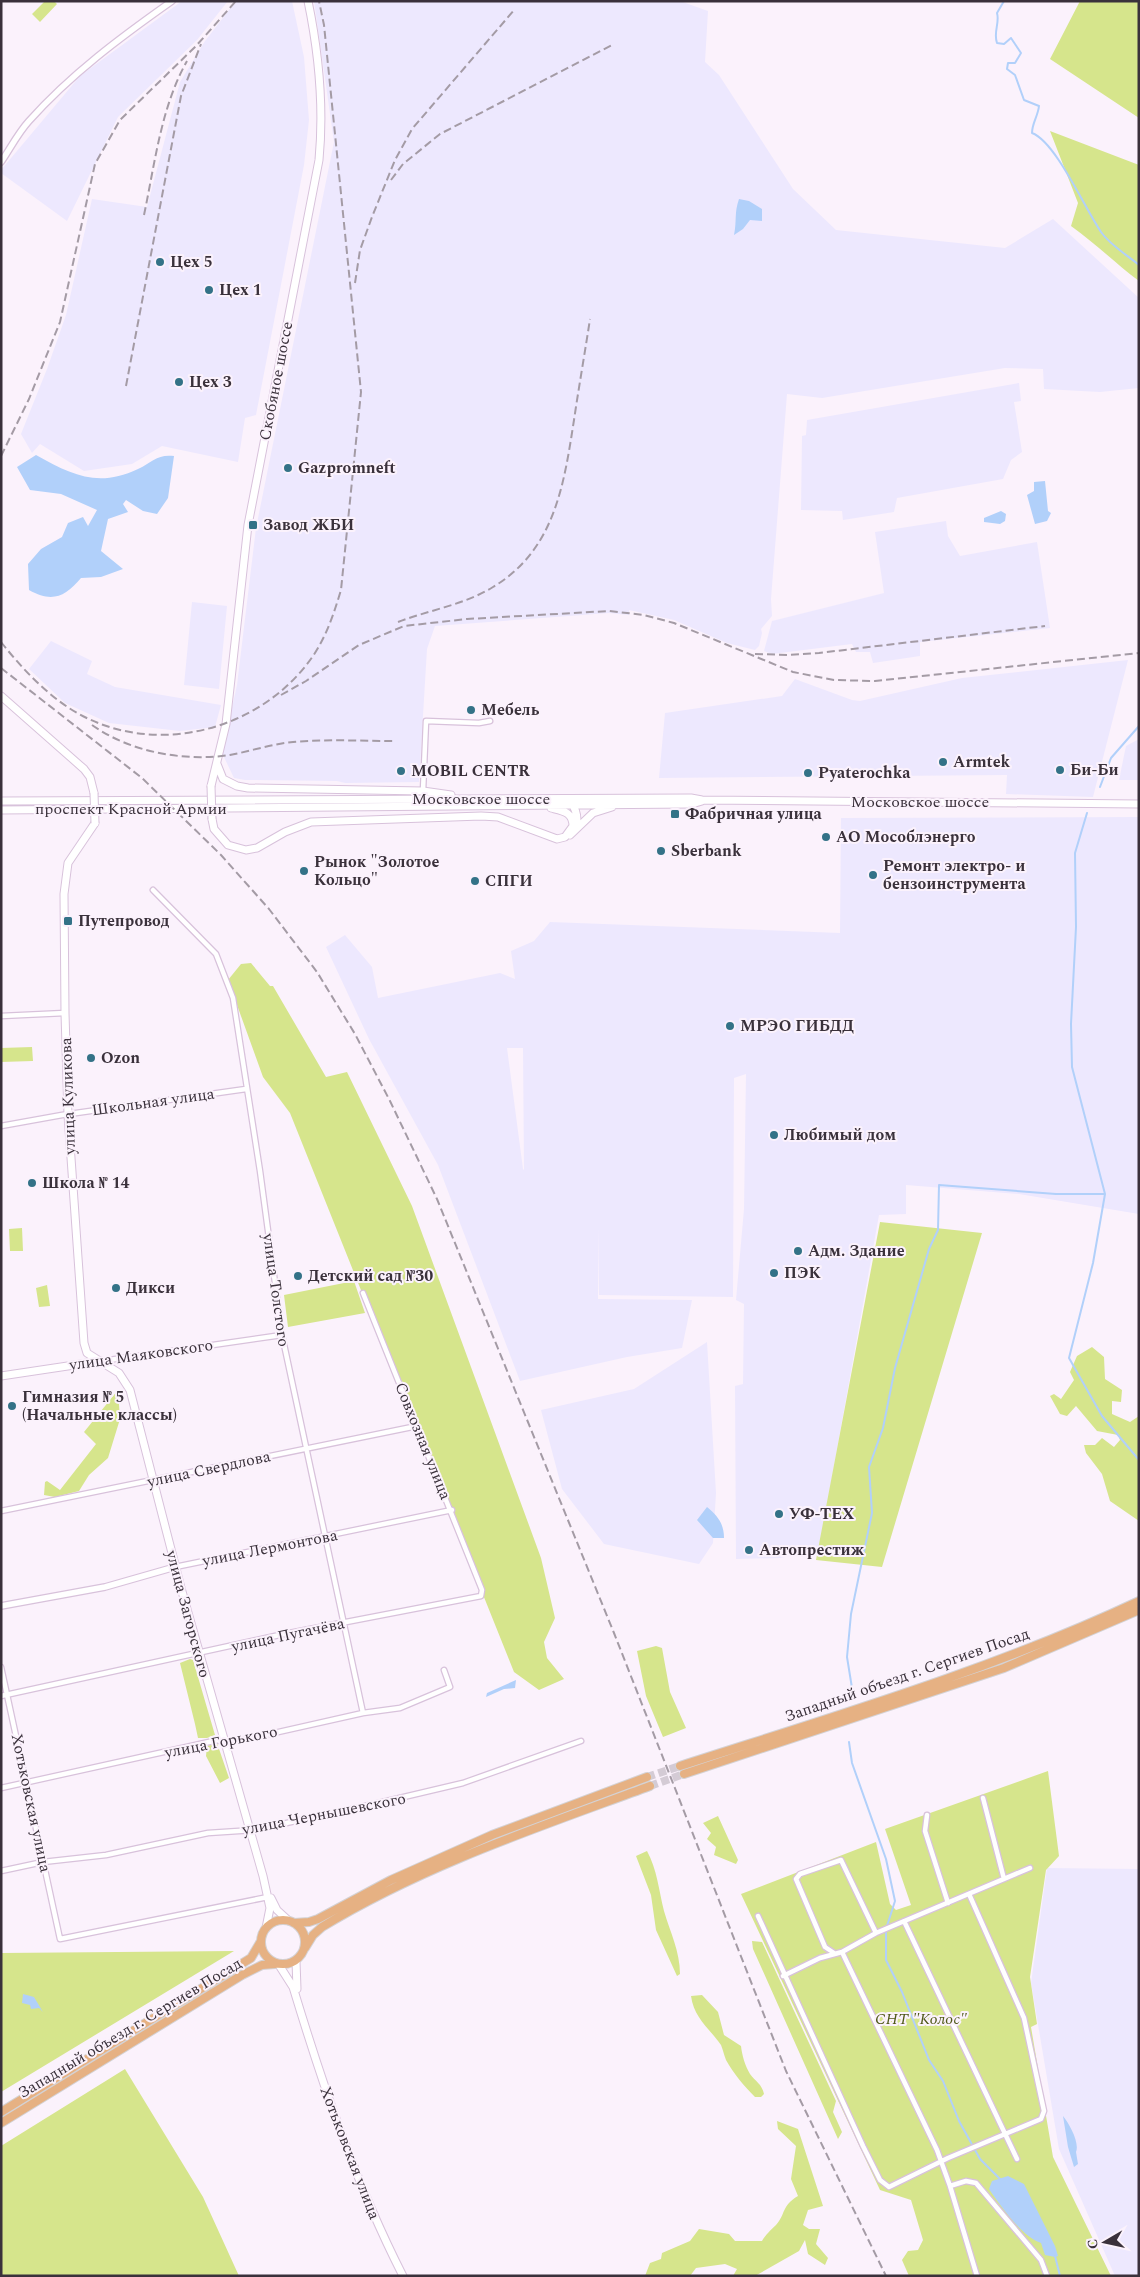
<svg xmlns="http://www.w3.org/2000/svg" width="1140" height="2277" viewBox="0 0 1140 2277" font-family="Spectral,serif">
	<rect width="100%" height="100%" fill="#fbf2fc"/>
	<path fill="#ede8fe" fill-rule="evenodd" d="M 182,1 L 228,1 L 197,40 L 118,117 L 67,221 L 1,173 L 1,170 L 80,76 Z
		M 236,1 L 292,1 L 304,57 L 309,120 L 304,165 L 256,415 L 245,418 L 238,462 L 162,446 L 132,464 L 84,471 L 40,444 L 32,453 L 21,434 L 47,369 L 66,315 L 92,199 L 147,207 L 180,82 L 205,41 Z
		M 314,1 L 680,1 L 708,11 L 705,62 L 719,75 L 793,189 L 836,230 L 1005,248 L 1053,219 L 1139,298 L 1139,388 L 1100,392 L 1044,389 L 1043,369 L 1005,368 L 822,398 L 787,394 L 771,599 L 772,616 L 761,629 L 762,633 L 759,646 L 755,650 L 727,643 L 674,620 L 629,610 L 629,615 L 609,613 L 435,626 L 427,649 L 419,782 L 345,783 L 337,781 L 245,780 L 234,778 L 222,753 L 237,685 L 256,528 L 334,142 Z
		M 1019,383 L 1021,401 L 1014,402 L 1022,452 L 1011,460 L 1003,479 L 897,498 L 894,512 L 843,520 L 842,511 L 801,510 L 802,436 L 806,435 L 807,420 Z
		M 946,521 L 948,536 L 960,556 L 1037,542 L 1050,628 L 920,642 L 920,656 L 873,663 L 870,652 L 856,652 L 852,644 L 772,654 L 764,651 L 772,621 L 884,593 L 875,532 Z
		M 192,602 L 227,606 L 219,689 L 184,685 Z
		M 51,641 L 92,661 L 87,674 L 115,687 L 221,705 L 215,727 L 180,731 L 109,723 L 65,703 L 29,669 Z
		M 1128,660 L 1093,797 L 1006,794 L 1007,775 L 659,778 L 665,713 L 782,696 L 795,679 L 852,700 L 860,701 L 962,678 Z
		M 1139,739 L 1139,780 L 1119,780 L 1126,746 Z
		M 1139,817 L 1139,1214 L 1019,1194 L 906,1185 L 906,1214 L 879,1215 L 819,1550 L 780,1558 L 736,1559 L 735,1386 L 743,1384 L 744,1304 L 736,1300 L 744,1209 L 746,1074 L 734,1078 L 733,1297 L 599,1295 L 598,1227 L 598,1299 L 692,1300 L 682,1348 L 627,1357 L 520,1381 L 438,1165 L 369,1039 L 326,947 L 345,935 L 372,967 L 378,998 L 500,973 L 515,979 L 511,951 L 534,941 L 550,922 L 840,933 L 841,818 ZM 507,1048 L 523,1048 L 524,1170 L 523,1169 Z
		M 707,1342 L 716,1493 L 713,1543 L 699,1564 L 604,1544 L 562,1489 L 541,1410 L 634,1389 Z
		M 1047,1868 L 1139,1869 L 1139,2276 L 1115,2276 L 1059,2149 L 1031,1983 Z"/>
	<path fill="#d6e58c" d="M 45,1 L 54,1 L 57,4 L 40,22 L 32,14 Z
		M 1080,1 L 1139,1 L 1139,118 L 1050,59 Z
		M 1050,131 L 1139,165 L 1139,281 C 1115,263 1095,243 1071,226 L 1078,203 Z
		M 251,963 L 270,986 L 273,986 L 326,1077 L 347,1072 L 412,1206 L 541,1558 L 555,1618 L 544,1642 L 547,1658 L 564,1679 L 539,1690 L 514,1672 L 290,1113 L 263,1077 L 228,980 L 241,964 Z
		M 32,1047 L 33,1061 L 1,1062 L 1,1048 Z
		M 880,1222 L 982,1233 L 882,1567 L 816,1560 Z
		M 22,1228 L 23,1251 L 10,1251 L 9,1229 Z
		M 354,1281 L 365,1313 L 288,1327 L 284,1295 Z
		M 47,1285 L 50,1306 L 39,1307 L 36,1288 Z
		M 1092,1347 L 1104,1357 L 1105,1379 L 1122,1390 L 1121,1402 L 1112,1401 L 1112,1414 L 1130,1422 L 1139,1416 L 1139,1521 L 1110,1501 L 1102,1474 L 1086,1453 L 1084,1445 L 1095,1445 L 1102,1438 L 1114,1447 L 1120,1440 L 1118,1435 L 1097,1431 L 1076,1406 L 1067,1416 L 1060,1414 L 1050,1396 L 1054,1394 L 1061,1399 L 1074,1380 L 1070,1372 L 1077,1356 Z
		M 118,1390 L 120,1419 L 108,1458 L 89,1475 L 79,1491 L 55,1497 L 44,1495 L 45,1482 L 47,1481 L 60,1490 L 96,1444 L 84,1432 Z
		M 656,1646 L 662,1648 L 670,1692 L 686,1728 L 663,1737 L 646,1696 L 637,1651 Z
		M 190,1659 L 193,1660 L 215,1735 L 207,1738 L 198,1738 L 195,1724 L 180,1663 Z
		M 217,1743 L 229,1778 L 220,1783 L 206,1756 L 207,1746 Z
		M 1048,1771 L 1059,1856 L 1046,1870 L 1030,1977 L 1037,2024 L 1031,2027 L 1053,2157 L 1111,2276 L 909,2276 L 902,2260 L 908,2251 L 918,2250 L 923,2240 L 911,2200 L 880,2190 L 741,1894 L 876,1842 L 890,1904 L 896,1910 L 911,1905 L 885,1829 Z
		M 718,1816 L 738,1860 L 736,1864 L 714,1855 L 716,1847 L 707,1839 L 711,1833 L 703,1823 Z
		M 647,1851 C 657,1869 659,1891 664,1911 C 670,1932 680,1951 680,1974 L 677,1976 L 656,1930 L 651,1895 L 636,1856 Z
		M 752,1941 L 762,1942 L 836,2101 L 833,2112 L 842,2132 L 838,2139 L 753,1949 Z
		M 234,1951 L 1,2092 L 1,1953 Z
		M 702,1995 L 718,2012 L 724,2035 L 741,2046 C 742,2055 745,2066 750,2074 C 755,2081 762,2084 764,2094 L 761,2097 L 755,2097 C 744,2086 734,2074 726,2060 C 724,2055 723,2050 721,2045 C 709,2028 694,2018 691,1996 Z
		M 125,2069 L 203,2197 L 239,2276 L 1,2276 L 1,2146 Z
		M 777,2121 L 798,2129 L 823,2206 L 808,2210 L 803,2225 L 809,2229 L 820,2229 L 816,2244 L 828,2258 L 825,2265 L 808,2254 L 805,2240 L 799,2251 L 755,2276 L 733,2276 L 737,2269 L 725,2264 L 696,2268 L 690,2276 L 645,2276 L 650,2263 L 661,2259 L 662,2253 L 690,2241 L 699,2229 L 729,2234 L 735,2241 L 762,2241 C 766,2234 770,2231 776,2225 C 786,2214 781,2206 798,2196 L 791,2179 L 796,2146 L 778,2129 Z"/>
	<path fill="#b1d0fa" d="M 739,199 L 749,201 L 762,209 L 762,221 L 750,220 L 743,229 L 734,235 C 737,221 734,213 739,199 Z
		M 36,455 C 72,475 98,488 138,469 C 153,462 157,454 174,456 L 168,498 L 157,514 L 143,511 L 126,500 L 123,504 L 128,512 L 108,519 L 101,551 L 123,569 L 101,577 L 81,578 C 65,597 52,603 29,590 L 28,564 L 41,549 L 62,537 L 68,523 L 83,517 L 88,526 L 97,510 L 61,494 L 30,490 L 17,467 Z
		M 1045,481 L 1048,511 L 1051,513 L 1047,521 L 1035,524 L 1027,495 L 1034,491 L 1034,482 Z
		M 1001,511 L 1006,514 L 1005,521 L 1000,524 L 984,522 L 984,518 Z
		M 707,1507 C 718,1516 724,1524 724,1538 L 713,1538 L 697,1520 Z
		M 516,1680 L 515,1688 L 504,1689 L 486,1697 L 487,1693 Z
		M 23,1994 L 34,1997 L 43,2012 L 39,2008 L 31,2009 L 30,2005 L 22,2003 Z
		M 1063,2116 C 1069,2123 1080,2143 1076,2152 L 1078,2164 L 1074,2167 L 1068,2147 Z
		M 1008,2176 L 1024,2184 L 1055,2246 L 1058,2256 L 1055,2257 L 1045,2255 L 1041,2243 C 1022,2237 1000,2205 989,2189 L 992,2181 Z"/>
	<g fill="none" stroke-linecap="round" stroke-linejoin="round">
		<path stroke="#b1d0fa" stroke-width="2" d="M 1004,1 L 997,13 C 1000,23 993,32 997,43 L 1004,44 L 1011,38 L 1021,53 L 1015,63 L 1008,63 L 1007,69 L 1015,75 L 1024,100 L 1039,106 C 1038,116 1032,123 1032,133 C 1056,142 1085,209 1101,232 C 1110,245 1127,255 1139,265
			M 1100,787 L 1111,758 L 1139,726
			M 1087,813 L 1075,853 L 1076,927 L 1071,1024 L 1072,1067 L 1105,1194 L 1093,1263 L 1069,1358 L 1102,1416 L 1139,1460
			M 852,1688 L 847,1657 L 851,1614 L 872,1513 L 869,1467 L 883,1428 L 895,1368 L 929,1249 L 938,1230 L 939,1185 L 1056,1194 L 1105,1194
			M 849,1742 L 852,1763 L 886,1859 L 895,1901 L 886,1929 L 886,1960 L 902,1992 L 929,2060 L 943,2081 L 959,2121 L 980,2159 L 1000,2179
			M 1055,2256 L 1060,2276"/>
		<path stroke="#d4cbd5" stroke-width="8" stroke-dasharray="8 4" stroke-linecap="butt" d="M 647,1777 L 680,1766
			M 650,1786 L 684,1774"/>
		<defs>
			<path id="minor" d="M 423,791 L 426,721 L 479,723 L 490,721
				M 153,890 L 216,954 L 233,998 L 260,1171 L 282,1335 L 363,1713
				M 1,1016 L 65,1013
				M 1,1126 L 62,1115 L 246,1089
				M 102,1361 L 282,1335
				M 1,1511 L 417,1426
				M 175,1567 L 452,1510
				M 1,1667 L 60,1939 L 268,1897
				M 1,1696 L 284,1634 L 481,1596 L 482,1590 L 363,1293
				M 1,1788 L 218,1740 L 225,1744 L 363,1713 L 400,1708 L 450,1687 L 444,1670
				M 983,1798 L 1004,1879
				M 927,1815 L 925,1831 L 948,1903
				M 1,1871 L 43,1862 L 106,1855 L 208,1833 L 254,1830 L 374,1804 L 463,1783 L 581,1741
				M 758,1916 L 863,2146 L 880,2180 L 889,2187 L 948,2158 L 1041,2119 L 1044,2111 L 1024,2018 L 969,1894
				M 904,1921 L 1017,2159
				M 842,1952 L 937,2150 L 950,2186 L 977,2276
				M 834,1953 L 825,1947 L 796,1879 L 800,1874 L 841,1860 L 876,1933
				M 783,1976 L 820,1958 L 842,1952 L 876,1933 L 1030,1868
				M 950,2186 L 966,2181 L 976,2183 L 1041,2260 L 1047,2276"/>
			<path id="tertiary" d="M 1,162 C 10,149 18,133 29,121 C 71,74 121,37 172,1
				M 1,1606 L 105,1587 L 175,1567"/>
			<path id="secondary" d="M 1,696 L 84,769 L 90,777 L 94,793
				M 217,764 L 223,779 L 237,786 L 248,788 L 423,791 L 451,795
				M 211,786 L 226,724 L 248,525 L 319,160 C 324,107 319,54 308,1
				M 1,801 L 691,798 L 702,800 L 1139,804
				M 571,802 C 577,811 579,819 575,829
				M 1,810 L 692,804 L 702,801
				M 212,819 L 214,829 L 228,845 L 246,850 L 257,848 L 285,832 L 311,822 L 481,816 L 498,817 L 557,839 L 565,837 L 573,826 C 573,812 563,811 551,808
				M 95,823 L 68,863 L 64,894 L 65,1013 L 68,1115 L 84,1343 L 87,1353 L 119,1373 L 130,1390 L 181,1588 L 263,1876 L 270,1908 L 266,1928
				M 570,835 L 593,813 L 612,807
				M 1,1376 L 101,1361
				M 271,1898 L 277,1910 L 289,1921
				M 296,1961 L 297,1989
				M 279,1965 L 293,1987 C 323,2086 356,2184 403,2276"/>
			<path id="primary" d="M 680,1766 C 835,1716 992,1670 1139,1601
				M 684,1774 L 1004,1668 L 1139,1610
				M261 1942a22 22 0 1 1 44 0a22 22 0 1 1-44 0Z
				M 294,1923 L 309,1922 L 318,1919 L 391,1880 L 492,1835 L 647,1777
				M 305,1948 L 313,1935 L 322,1927 C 424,1865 539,1827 650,1786
				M 1,2112 L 251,1958 L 261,1941
				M 1,2123 L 242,1975 L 262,1965 L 275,1964"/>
		</defs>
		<use href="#minor" stroke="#d8c2db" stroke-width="7"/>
		<use href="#tertiary" stroke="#d8c2db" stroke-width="8"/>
		<use href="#secondary" stroke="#d8c2db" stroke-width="9"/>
		<use href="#primary" stroke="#d4d2d4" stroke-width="10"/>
		<use href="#minor" stroke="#fff" stroke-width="4.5"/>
		<use href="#tertiary" stroke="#fff" stroke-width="5.5"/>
		<use href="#secondary" stroke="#fff" stroke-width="7"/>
		<use href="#primary" stroke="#e6b183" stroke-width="8"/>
		<path stroke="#a49ba5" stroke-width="2" stroke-dasharray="8 4" stroke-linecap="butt" d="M 391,180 L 403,164 L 440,134 L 612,45
			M 144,215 C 155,163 161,107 187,61
			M 355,283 L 360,250 L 372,217 L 395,160 L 412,129 L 515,9
			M 126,386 L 181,96 L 201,44
			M 1,456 L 29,399 L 60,322 L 95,164 L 120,120 L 196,46 L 236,1
			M 398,622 C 429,610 464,605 493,587 C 555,550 564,484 574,420 C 579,386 585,352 590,319
			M 1,642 C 20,666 43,691 69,708 C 149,760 260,733 313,656 C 327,635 334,613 341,590 L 361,392 L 324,25 L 319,1
			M 755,654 L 789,655 L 819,653 L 1045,626
			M 1,668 L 142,778 L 221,855 L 269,909 L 317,972 L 355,1034 L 390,1101 L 437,1199 L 614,1633 L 786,2071 L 886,2276
			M 281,695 L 306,681 L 359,645 L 404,626 L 467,619 L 609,611 L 644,615 L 674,623 L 793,672 L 834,680 L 875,681 L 1139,653
			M 92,725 C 130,752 184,762 230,755 C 251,751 272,744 293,742 C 327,739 362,741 396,741"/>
		<defs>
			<path id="secondary-bridge" d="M 211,786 L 212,819
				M 94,793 L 95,823"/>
		</defs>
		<use href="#secondary-bridge" stroke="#d8c2db" stroke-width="9" stroke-linecap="butt"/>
		<use href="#secondary-bridge" stroke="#fff" stroke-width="7"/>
	</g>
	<g fill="#337287" stroke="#fbf2fc" stroke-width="2">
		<circle cx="160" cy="262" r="5"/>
		<circle cx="209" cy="290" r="5"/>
		<circle cx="179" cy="382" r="5"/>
		<circle cx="288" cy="468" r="5"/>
		<rect x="248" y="520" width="10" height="10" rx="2.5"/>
		<circle cx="471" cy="710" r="5"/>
		<circle cx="943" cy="762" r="5"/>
		<circle cx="1060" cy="770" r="5"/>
		<circle cx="401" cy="771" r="5"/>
		<circle cx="808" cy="773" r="5"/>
		<rect x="670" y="809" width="10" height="10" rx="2.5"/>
		<circle cx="826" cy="837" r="5"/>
		<circle cx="661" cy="851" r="5"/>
		<circle cx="304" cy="871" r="5"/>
		<circle cx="873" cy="875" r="5"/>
		<circle cx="475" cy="881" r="5"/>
		<rect x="63" y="916" width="10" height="10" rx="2.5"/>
		<circle cx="730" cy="1026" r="5"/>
		<circle cx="91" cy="1058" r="5"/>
		<circle cx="774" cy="1135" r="5"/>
		<circle cx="32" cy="1183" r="5"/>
		<circle cx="798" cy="1251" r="5"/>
		<circle cx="774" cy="1273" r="5"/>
		<circle cx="298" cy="1276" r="5"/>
		<circle cx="116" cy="1288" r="5"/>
		<circle cx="12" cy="1406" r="5"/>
		<circle cx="779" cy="1514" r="5"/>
		<circle cx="749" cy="1550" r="5"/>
	</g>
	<g text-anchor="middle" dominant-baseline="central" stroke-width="4" stroke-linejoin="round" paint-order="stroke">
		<g font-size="16" font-weight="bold" fill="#3a313b" stroke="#fbf2fc" text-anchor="start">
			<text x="170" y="262">Цех 5</text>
			<text x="219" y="290">Цех 1</text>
			<text x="189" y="382">Цех 3</text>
			<text x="298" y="468">Gazpromneft</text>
			<text x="263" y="525">Завод ЖБИ</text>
			<text x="481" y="710">Мебель</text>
			<text x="953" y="762">Armtek</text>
			<text x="1070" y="770">Би-Би</text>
			<text x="411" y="771">MOBIL CENTR</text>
			<text x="818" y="773">Pyaterochka</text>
			<text x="685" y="814">Фабричная улица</text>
			<text x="836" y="837">АО Мособлэнерго</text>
			<text x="671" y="851">Sberbank</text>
			<text x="314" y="862">Рынок "Золотое<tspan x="314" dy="18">Кольцо"</tspan></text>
			<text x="883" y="866">Ремонт электро- и<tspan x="883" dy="18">бензоинструмента</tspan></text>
			<text x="485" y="881">СПГИ</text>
			<text x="78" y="921">Путепровод</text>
			<text x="740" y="1026">МРЭО ГИБДД</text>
			<text x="101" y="1058">Ozon</text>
			<text x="784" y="1135">Любимый дом</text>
			<text x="42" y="1183">Школа № 14</text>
			<text x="808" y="1251">Адм. Здание</text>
			<text x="784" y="1273">ПЭК</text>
			<text x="308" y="1276">Детский сад №30</text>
			<text x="126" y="1288">Дикси</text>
			<text x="22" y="1397">Гимназия № 5<tspan x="22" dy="18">(Начальные классы)</tspan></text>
			<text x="789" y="1514">УФ-ТЕХ</text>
			<text x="759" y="1550">Автопрестиж</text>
		</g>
		<g font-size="16" fill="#3a313b" stroke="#fbf2fc">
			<text transform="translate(276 381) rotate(-79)">Скобяное шоссе</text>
			<text x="481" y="799">Московское шоссе</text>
			<text x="920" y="802">Московское шоссе</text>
			<text x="131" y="809">проспект Красной Армии</text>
			<text transform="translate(68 1096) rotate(-92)">улица Куликова</text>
			<text transform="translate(153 1102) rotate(-8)">Школьная улица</text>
			<text transform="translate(276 1290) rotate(82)">улица Толстого</text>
			<text transform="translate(141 1355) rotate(-8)">улица Маяковского</text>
			<text transform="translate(423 1441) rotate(68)">Совхозная улица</text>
			<text transform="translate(209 1469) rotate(-12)">улица Свердлова</text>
			<text transform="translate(270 1548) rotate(-11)">улица Лермонтова</text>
			<text transform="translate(188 1614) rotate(75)">улица Загорского</text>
			<text transform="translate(288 1635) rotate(-12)">улица Пугачёва</text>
			<text transform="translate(907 1675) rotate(-19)">Западный объезд г. Сергиев Посад</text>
			<text transform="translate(221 1742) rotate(-11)">улица Горького</text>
			<text transform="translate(31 1803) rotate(78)">Хотьковская улица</text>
			<text transform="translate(324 1814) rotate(-11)">улица Чернышевского</text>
			<text transform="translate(130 2028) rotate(-31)">Западный объезд г. Сергиев Посад</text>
			<text transform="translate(350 2153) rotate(69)">Хотьковская улица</text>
		</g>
		<g font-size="16" font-style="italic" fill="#505919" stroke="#fbf2fc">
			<text x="921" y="2019">СНТ "Колос"</text>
		</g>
	</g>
	<rect width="1140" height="2277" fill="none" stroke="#3a313b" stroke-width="5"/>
	<g transform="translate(1105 2242) rotate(261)" stroke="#fbf2fc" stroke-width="4" paint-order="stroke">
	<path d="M0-4L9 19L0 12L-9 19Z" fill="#3a313b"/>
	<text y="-8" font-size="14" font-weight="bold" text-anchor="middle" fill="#3a313b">С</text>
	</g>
</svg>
